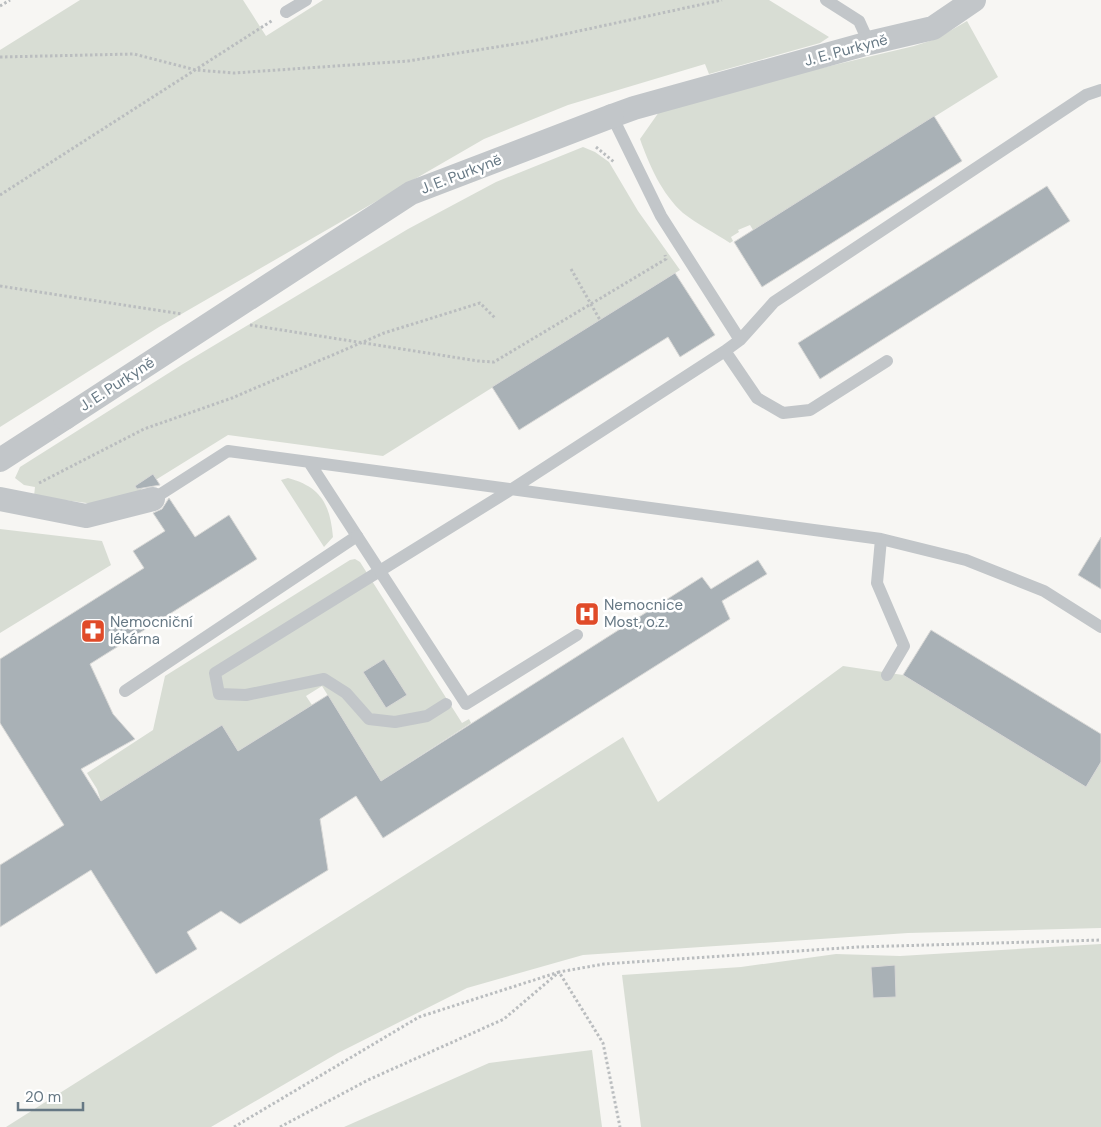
<svg xmlns="http://www.w3.org/2000/svg" width="1101" height="1127" viewBox="0 0 1101 1127" font-family="'DM Sans',sans-serif">
	<rect width="100%" height="100%" fill="#f7f6f3"/>
	<path fill="#d8ddd4" d="M 80,0 L 243,0 L 266,36 L 323,0 L 769,0 L 829,37 L 820,43 L 709,74 L 705,64 L 568,105 L 484,139 L 159,327 L 0,427 L 0,50 Z
		M 967,21 L 998,77 L 753,230 L 750,225 L 738,230 L 739,232 L 731,237 L 733,241 L 730,243 C 715,233 697,224 683,213 C 662,194 649,165 640,139 L 659,112 L 809,71 L 914,46 L 936,39 Z
		M 583,147 L 595,152 L 609,162 L 638,211 L 680,270 L 383,456 L 228,435 L 141,489 L 142,491 L 94,504 L 34,496 L 35,487 L 24,485 L 15,478 L 20,467 L 183,364 L 408,229 L 496,182 Z
		M 288,478 C 321,487 330,504 333,537 L 324,547 L 281,480 Z
		M 0,529 L 102,541 L 111,565 L 0,633 Z
		M 355,559 L 360,562 L 462,723 L 469,719 L 471,723 L 381,781 L 322,686 L 306,696 L 312,705 L 238,751 L 222,726 L 101,801 L 97,789 L 87,773 L 153,730 L 165,676 L 350,560 Z
		M 843,666 L 903,675 L 1086,787 L 1101,762 L 1101,928 L 908,933 L 583,955 L 467,988 L 338,1053 L 211,1127 L 6,1127 L 623,737 L 658,802 Z
		M 1101,944 L 1101,1127 L 641,1127 L 622,975 L 741,967 L 836,954 L 900,956 Z
		M 592,1050 L 602,1127 L 344,1127 L 489,1063 Z"/>
	<path fill="#a9b1b6" stroke="#d8d8d6" d="M 934,116 L 962,161 L 762,287 L 734,242 Z
		M 1047,186 L 1070,221 L 820,379 L 798,343 Z
		M 675,273 L 715,335 L 680,357 L 668,337 L 519,430 L 492,387 Z
		M 153,474 L 160,485 L 137,489 L 135,486 Z
		M 169,498 L 195,537 L 229,515 L 257,559 L 90,664 L 113,714 L 135,739 L 81,769 L 101,801 L 222,725 L 238,751 L 328,695 L 381,781 L 702,577 L 711,589 L 758,560 L 767,574 L 722,601 L 730,619 L 383,838 L 356,796 L 320,819 L 328,870 L 240,924 L 221,911 L 187,932 L 197,949 L 156,974 L 91,870 L 0,927 L 0,865 L 64,825 L 0,723 L 0,659 L 144,568 L 133,551 L 165,531 L 153,513 L 162,509 Z
		M 1101,537 L 1101,589 L 1078,575 Z
		M 931,630 L 1101,734 L 1101,762 L 1086,787 L 903,675 Z
		M 384,659 L 407,695 L 386,708 L 363,672 Z
		M 895,965 L 896,997 L 873,998 L 871,967 Z"/>
	<g fill="none" stroke-linecap="round" stroke-linejoin="round">
		<path stroke="#babdbf" stroke-width="3" stroke-dasharray="2.5 2.5" stroke-linecap="butt" d="M 0,6 L 10,0
			M 0,57 L 134,54 L 196,70 L 234,73 L 408,61 L 528,42 L 722,0
			M 596,147 L 614,162
			M 0,195 L 273,20
			M 571,269 L 600,320
			M 0,286 L 182,314
			M 250,325 L 478,361 L 494,362 L 666,259 L 665,255
			M 39,483 L 144,429 L 232,398 L 384,333 L 480,303 L 495,318
			M 234,1127 L 419,1017 L 559,972 L 603,1043 L 620,1127
			M 280,1127 L 368,1080 L 504,1019 L 559,972 L 604,964 L 858,947 L 1101,940"/>
		<path stroke="#c2c6c9" stroke-width="12" d="M 826,0 L 859,21 L 869,43
			M 286,12 L 306,0
			M 612,116 L 661,216 L 740,340
			M 725,351 L 757,398 L 783,413 L 810,410 L 887,361
			M 153,499 L 228,451 L 881,539 L 966,560 L 1044,591 L 1101,627
			M 881,539 L 877,583 L 904,646 L 887,675
			M 125,691 L 357,536 L 309,462
			M 446,704 L 427,716 L 395,722 L 369,719 L 346,693 L 324,679 L 246,695 L 219,694 L 215,673 L 512,489 L 725,351 L 740,340 L 774,302 L 1086,95 L 1101,90"/>
		<path stroke="#c2c6c9" stroke-width="24" d="M 612,116 L 634,108 L 869,43 L 933,28 L 974,0
			M 0,460 L 65,418
			M 0,499 L 86,516 L 153,499"/>
		<path stroke="#c2c6c9" stroke-width="12" d="M 357,536 L 466,704 L 577,635"/>
		<path stroke="#c2c6c9" stroke-width="24" d="M 65,418 L 411,193 L 612,116"/>
	</g>
	<defs>
		<symbol id="hospital-square" viewBox="-11 -11 22 22"><rect x="-9" y="-9" width="18" height="18" rx="4" fill="#e04b29" stroke="#fff"/><path d="M-5-5h3v3.5h4V-5h3V5h-3V1.5h-4V5h-3Z" fill="#fff"/></symbol>
		<symbol id="pharmacy-square" viewBox="-11 -11 22 22"><rect x="-9" y="-9" width="18" height="18" rx="4" fill="#e04b29" stroke="#fff"/><path d="M-2-6h4v4h4v4h-4v4h-4v-4h-4v-4h4Z" fill="#fff"/></symbol>
	</defs>
	<g fill-rule="evenodd">
		<use href="#hospital-square" x="573" y="600" width="28" height="28"/>
		<use href="#pharmacy-square" x="79" y="617" width="28" height="28"/>
	</g>
	<g text-anchor="middle" dominant-baseline="central" stroke-width="5" stroke-linejoin="round" paint-order="stroke">
		<g font-size="15" fill="#667884" stroke="#fff">
			<text transform="translate(846 50) rotate(-15)">J. E. Purkyně</text>
			<text transform="translate(461 174) rotate(-21)">J. E. Purkyně</text>
			<text transform="translate(117 384) rotate(-33)">J. E. Purkyně</text>
		</g>
		<g font-size="15" fill="#667884" stroke="#fff" text-anchor="start">
			<text x="604" y="605">Nemocnice<tspan x="604" dy="17">Most, o.z.</tspan></text>
			<text x="110" y="622">Nemocniční<tspan x="110" dy="17">lékárna</tspan></text>
		</g>
	</g>
	<path d="M18 1102v8h65v-8" fill="none" stroke="#667884" stroke-width="2.5"/>
	<text x="25" y="1102" font-size="15" fill="#667884" stroke="#ffffff" stroke-width="4" paint-order="stroke">20 m</text>
</svg>
